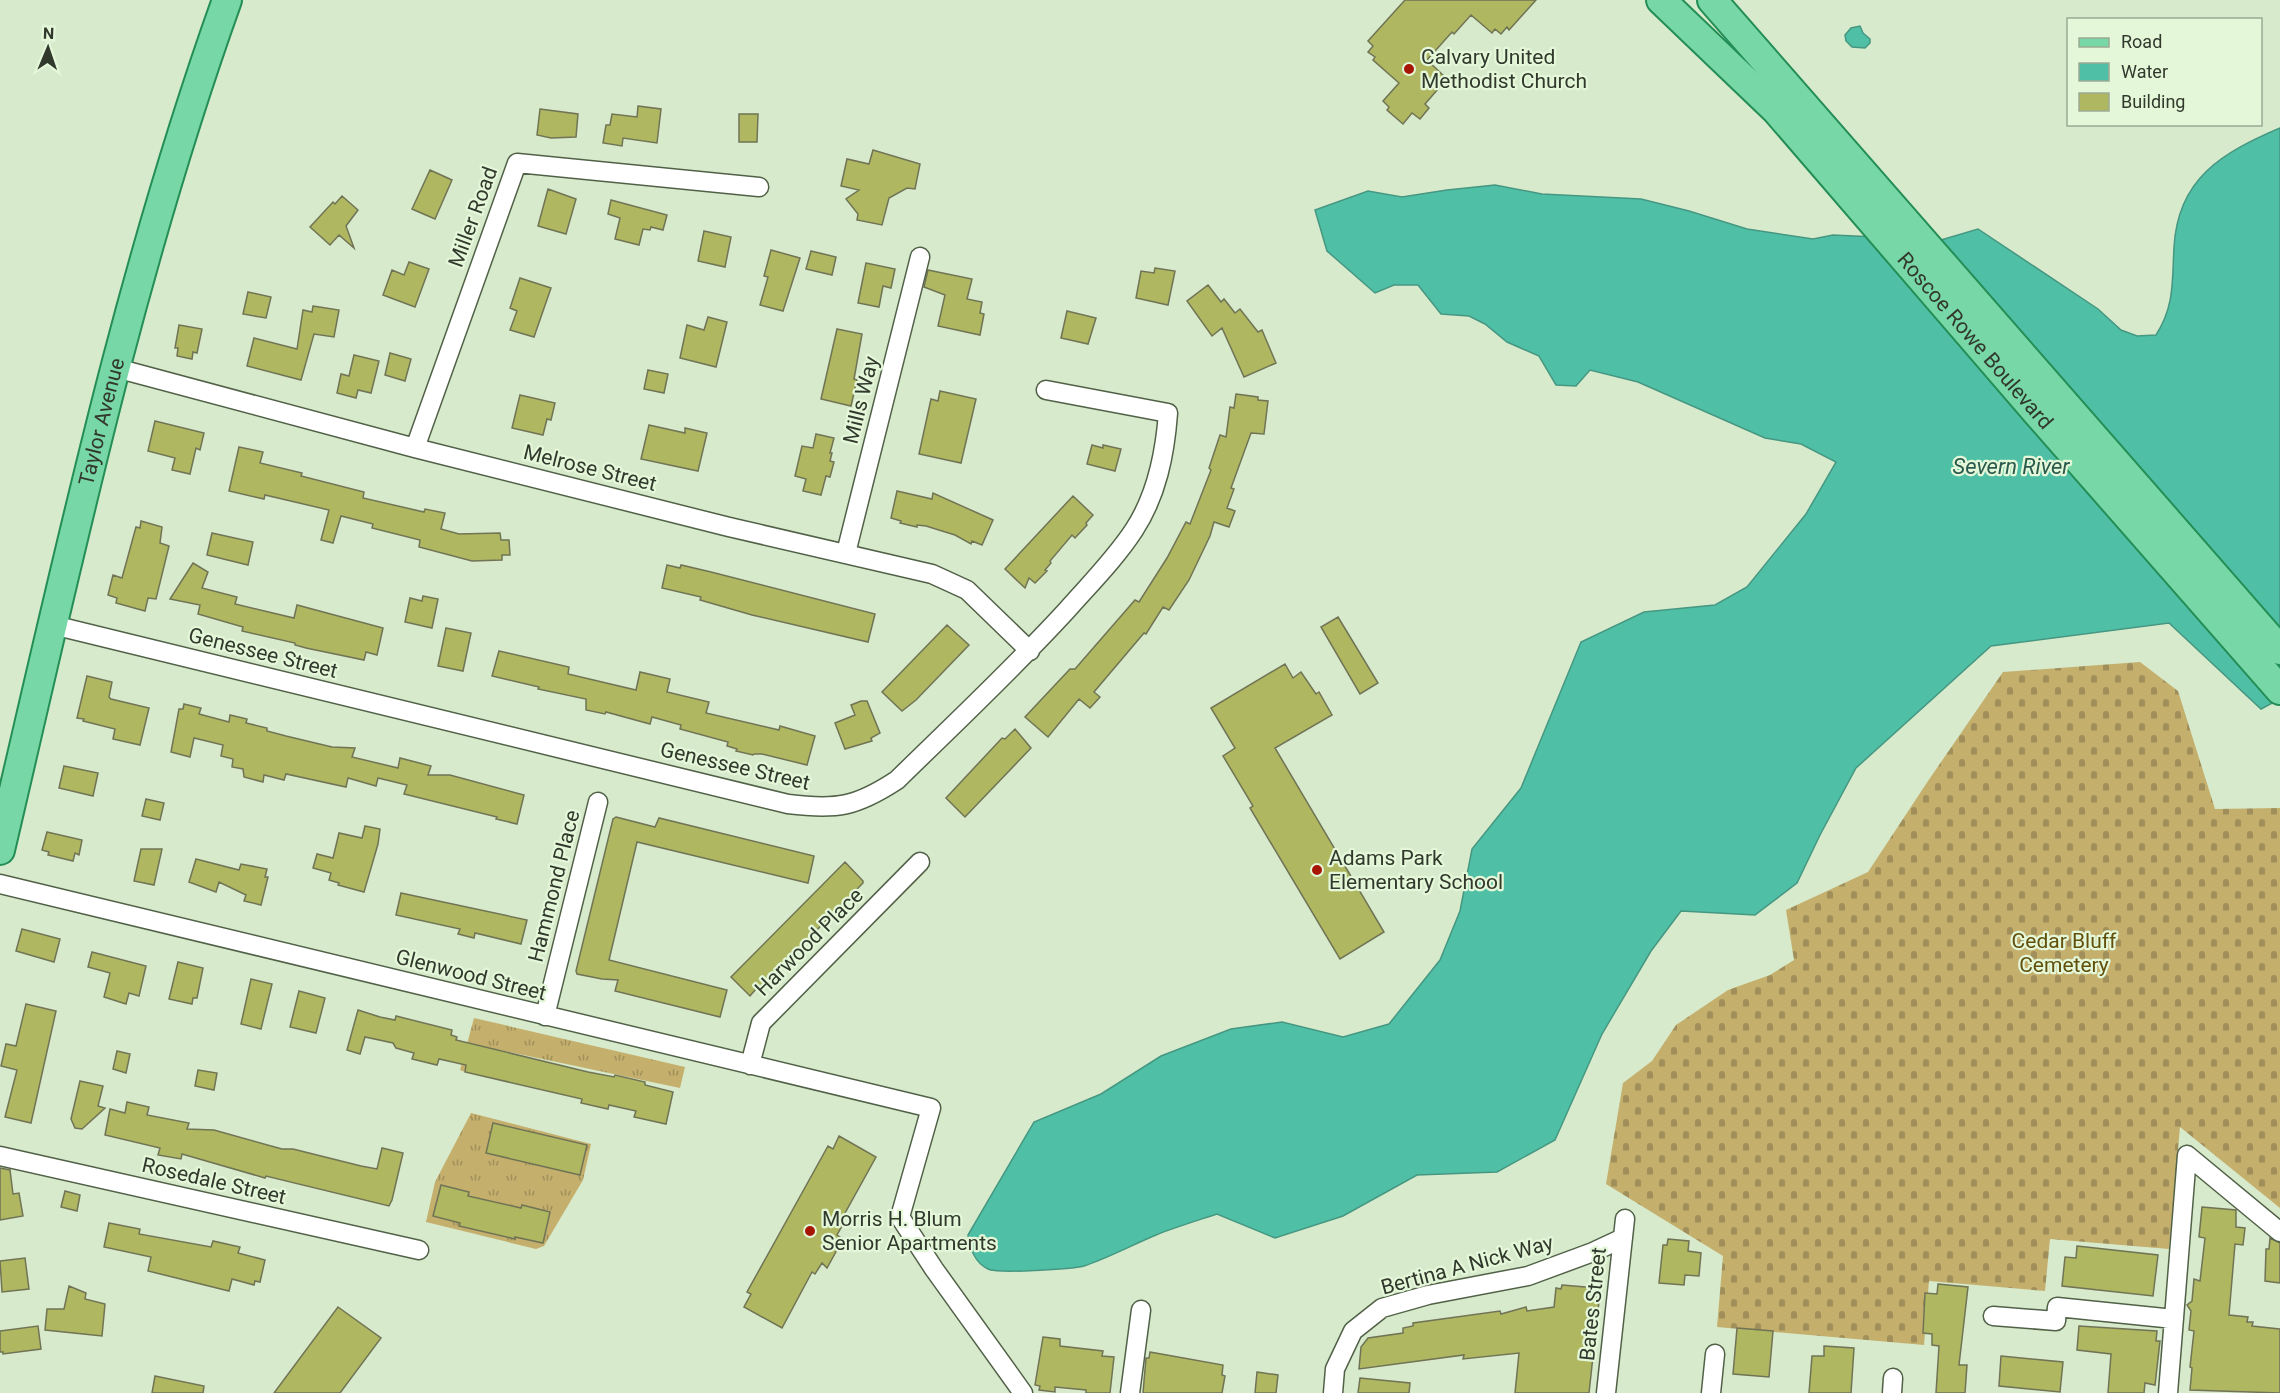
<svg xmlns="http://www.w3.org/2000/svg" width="2280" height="1393" viewBox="0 0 2280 1393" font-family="Roboto,sans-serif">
	<defs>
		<pattern id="grass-tufts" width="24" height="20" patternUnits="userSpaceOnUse" patternTransform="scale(1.5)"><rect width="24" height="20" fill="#c4af6d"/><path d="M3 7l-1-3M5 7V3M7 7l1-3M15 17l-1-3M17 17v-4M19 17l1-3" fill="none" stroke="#a08f5a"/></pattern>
		<pattern id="cemetery-stones" width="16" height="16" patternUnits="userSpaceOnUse" patternTransform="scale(1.5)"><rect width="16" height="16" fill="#c4af6d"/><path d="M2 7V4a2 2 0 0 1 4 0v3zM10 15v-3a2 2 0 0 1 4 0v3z" fill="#a08f5a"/></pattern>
	</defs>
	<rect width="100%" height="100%" fill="#d7eacc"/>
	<path fill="url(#grass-tufts)" d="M 474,1018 L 685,1067 L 680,1088 L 471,1044 L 465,1072 L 460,1070 Z
		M 471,1113 L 591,1144 L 583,1180 L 544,1246 L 536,1249 L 426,1222 L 435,1182 Z"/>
	<path fill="url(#cemetery-stones)" d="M 2140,662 L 2178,691 L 2215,809 L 2280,808 L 2280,1208 L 2180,1127 L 2169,1249 L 2050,1239 L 2045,1291 L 1929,1281 L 1924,1345 L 1717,1327 L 1723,1256 L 1606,1184 L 1623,1083 L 1652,1061 L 1676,1025 L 1728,990 L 1770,975 L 1794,960 L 1786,910 L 1868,872 L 1928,781 L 2003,672 Z"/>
	<path fill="#4fc0a6" stroke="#469781" stroke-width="1.5" d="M 1860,26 L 1863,33 L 1870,39 L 1870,43 L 1865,48 L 1852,47 L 1846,41 L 1845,35 L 1851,28 Z
		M 2280,128 L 2280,699 L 2261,709 L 2169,623 L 1991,646 L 1856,768 L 1820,835 L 1797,883 L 1755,915 L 1681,911 L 1651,951 L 1602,1034 L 1555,1140 L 1497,1172 L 1417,1175 L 1343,1216 L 1275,1238 L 1217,1214 C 1196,1221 1176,1227 1156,1235 C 1132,1245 1108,1258 1084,1266 C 1072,1269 997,1274 988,1269 C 975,1263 969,1247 968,1235 L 1034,1122 L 1101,1094 L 1161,1056 L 1231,1029 L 1282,1022 L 1343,1037 L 1389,1024 L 1440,960 L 1460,911 L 1472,849 L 1521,788 L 1581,642 L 1644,612 L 1715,605 L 1747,587 L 1806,514 L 1836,462 L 1801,444 L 1765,438 L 1638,382 L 1590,370 L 1576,386 L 1556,385 L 1539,356 L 1507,342 L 1485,324 L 1469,316 L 1441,314 L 1418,285 L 1394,285 L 1375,293 L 1327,251 L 1315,210 L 1368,191 L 1402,197 L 1447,190 L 1495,185 L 1542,194 L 1641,199 L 1689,211 L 1747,229 L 1813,239 L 1833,235 L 1941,240 L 1978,229 L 2098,309 L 2121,330 L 2137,336 L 2156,335 C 2175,305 2172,281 2174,247 C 2178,178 2222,153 2280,128 Z"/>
	<path fill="#afb761" stroke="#707455" stroke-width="1.5" d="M 1405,0 L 1536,0 L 1509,30 L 1507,27 L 1501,34 L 1495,29 L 1492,33 L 1471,15 L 1454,34 L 1452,32 L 1427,60 L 1445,77 L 1443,79 L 1445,81 L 1425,104 L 1429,108 L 1420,119 L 1412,113 L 1403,124 L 1387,110 L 1389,107 L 1383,101 L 1399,83 L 1373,60 L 1375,57 L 1368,52 L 1373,46 L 1368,41 Z
		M 638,106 L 661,109 L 657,143 L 623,138 L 622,146 L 603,143 L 606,125 L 610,125 L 612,114 L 637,117 Z
		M 540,109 L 578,114 L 576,137 L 551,138 L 537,135 Z
		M 739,114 L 758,114 L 757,142 L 739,142 Z
		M 873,150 L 920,164 L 915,189 L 907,188 L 889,198 L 882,225 L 857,220 L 858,214 L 846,199 L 859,190 L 841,186 L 847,159 L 869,164 Z
		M 430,170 L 452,180 L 435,219 L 412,209 Z
		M 548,189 L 576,199 L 566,234 L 538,226 Z
		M 342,196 L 358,210 L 346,226 L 354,248 L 339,235 L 330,245 L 310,227 L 333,202 L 335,204 Z
		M 611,200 L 667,215 L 663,230 L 651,227 L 650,230 L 643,229 L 639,245 L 615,239 L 620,218 L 608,214 Z
		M 704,231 L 731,237 L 725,267 L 698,261 Z
		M 771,250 L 800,258 L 783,311 L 760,305 L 768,277 L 764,276 Z
		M 811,251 L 836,257 L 832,275 L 806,269 Z
		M 409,262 L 429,269 L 415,307 L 383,295 L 392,270 L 404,275 Z
		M 866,263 L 895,269 L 891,288 L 883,286 L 879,307 L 858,303 Z
		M 1155,268 L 1175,271 L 1168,305 L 1136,298 L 1141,271 L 1154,273 Z
		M 928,270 L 972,279 L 967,299 L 982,302 L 980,313 L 984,314 L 980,335 L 938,326 L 945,295 L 924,287 Z
		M 520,278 L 551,288 L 534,337 L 510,330 L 517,311 L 510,308 Z
		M 1208,285 L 1221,302 L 1224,299 L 1235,313 L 1240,309 L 1258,332 L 1262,330 L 1276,363 L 1244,377 L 1222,328 L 1212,336 L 1187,301 Z
		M 248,292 L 271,297 L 266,318 L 243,314 Z
		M 313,306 L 339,310 L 334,337 L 314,334 L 301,380 L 247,366 L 254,338 L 297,349 L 303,310 L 312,312 Z
		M 1067,311 L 1096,318 L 1088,344 L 1061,338 Z
		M 708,317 L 727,322 L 716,367 L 680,358 L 687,325 L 704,330 Z
		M 179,325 L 202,329 L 197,353 L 193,352 L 192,359 L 177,356 L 178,348 L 175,348 Z
		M 837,329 L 862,334 L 854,379 L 857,380 L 851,406 L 821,399 Z
		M 390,353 L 411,359 L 405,381 L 385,375 Z
		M 354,355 L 379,361 L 371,393 L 358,390 L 356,398 L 337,393 L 341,374 L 349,376 Z
		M 648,370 L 668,374 L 664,393 L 644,389 Z
		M 940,391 L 976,399 L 961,463 L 919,454 L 931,399 L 938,401 Z
		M 1236,394 L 1258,397 L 1258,400 L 1268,401 L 1264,434 L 1251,433 L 1231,488 L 1234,489 L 1227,508 L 1235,511 L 1229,527 L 1214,522 L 1210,536 L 1189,580 L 1169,610 L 1163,607 L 1146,634 L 1144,633 L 1094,692 L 1100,697 L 1090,708 L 1079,699 L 1048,737 L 1025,717 L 1070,669 L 1075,669 L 1135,600 L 1139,602 L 1167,558 L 1186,522 L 1190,524 L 1211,470 L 1209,468 L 1220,435 L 1226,437 L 1230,407 L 1234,408 Z
		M 520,395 L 555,403 L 551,420 L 547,419 L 543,435 L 512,428 Z
		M 155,421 L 204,433 L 200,450 L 196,448 L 190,474 L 172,470 L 175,458 L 148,451 Z
		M 649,425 L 685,433 L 685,428 L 707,433 L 698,471 L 641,459 Z
		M 816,434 L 834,438 L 830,453 L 832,453 L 830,461 L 834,462 L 830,477 L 826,476 L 821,495 L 803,491 L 806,479 L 795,476 L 802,446 L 813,448 Z
		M 1092,445 L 1103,448 L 1103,445 L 1121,449 L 1115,471 L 1087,464 Z
		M 239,447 L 263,452 L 260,463 L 302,473 L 301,476 L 364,492 L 363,498 L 424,512 L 425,509 L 445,513 L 441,529 L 459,534 L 500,533 L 501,540 L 509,540 L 510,555 L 502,555 L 502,560 L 472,561 L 419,547 L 420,540 L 372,528 L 373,524 L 341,516 L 333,543 L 321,540 L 329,510 L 265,495 L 264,499 L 229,491 Z
		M 897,491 L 932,499 L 933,493 L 993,520 L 982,545 L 972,541 L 971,544 L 955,535 L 926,526 L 917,525 L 917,527 L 900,523 L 901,521 L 891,518 Z
		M 1073,496 L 1093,515 L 1086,523 L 1087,525 L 1075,538 L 1072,535 L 1050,561 L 1051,563 L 1045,570 L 1047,571 L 1035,583 L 1029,578 L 1025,588 L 1005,569 Z
		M 141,521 L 162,527 L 160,543 L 169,546 L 156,599 L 148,598 L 145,611 L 116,603 L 117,598 L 108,595 L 113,575 L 122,578 L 136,527 L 140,528 Z
		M 212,533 L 253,542 L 248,565 L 207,555 Z
		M 193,563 L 208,572 L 202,588 L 237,597 L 235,604 L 294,618 L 297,605 L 383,628 L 377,655 L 366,652 L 364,660 L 306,648 L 295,645 L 295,643 L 242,631 L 243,627 L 198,614 L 200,605 L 170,599 Z
		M 667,565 L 680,568 L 681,565 L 711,572 L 875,614 L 868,642 L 752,615 L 700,600 L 701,597 L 662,588 Z
		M 423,596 L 438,599 L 432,628 L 405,622 L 410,598 L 422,601 Z
		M 1338,617 L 1378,683 L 1360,694 L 1321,627 Z
		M 947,625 L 969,645 L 916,700 L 902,711 L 882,692 Z
		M 446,628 L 471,633 L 463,671 L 438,666 Z
		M 499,651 L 569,667 L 568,674 L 636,690 L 640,672 L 670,679 L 667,692 L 709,702 L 706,713 L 779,730 L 780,726 L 815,736 L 807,765 L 762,754 L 754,754 L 753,755 L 736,751 L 737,749 L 727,746 L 728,742 L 680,729 L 681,725 L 652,717 L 650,724 L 606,712 L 605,714 L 586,710 L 586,699 L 538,689 L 539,687 L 492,676 Z
		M 1285,664 L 1293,678 L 1301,672 L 1316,694 L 1319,692 L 1332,715 L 1275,748 L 1384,932 L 1340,959 L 1250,808 L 1253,806 L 1223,756 L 1235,748 L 1211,708 Z
		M 87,676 L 112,682 L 109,697 L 111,699 L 149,708 L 140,745 L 113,739 L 115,729 L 83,721 L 84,719 L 77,718 Z
		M 861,701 L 867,701 L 880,733 L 871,738 L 872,741 L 845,749 L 835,723 L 855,715 L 851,705 Z
		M 184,704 L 201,708 L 199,714 L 229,722 L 230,715 L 247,719 L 246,723 L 267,728 L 267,731 L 286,736 L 332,747 L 355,748 L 352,757 L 398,768 L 400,758 L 431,766 L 428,775 L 450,775 L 524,795 L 517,824 L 496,819 L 497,817 L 404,794 L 407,785 L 378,778 L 376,786 L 348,778 L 346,787 L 286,774 L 284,780 L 264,775 L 263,782 L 244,777 L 243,769 L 232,767 L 233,759 L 221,756 L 223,745 L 194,738 L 190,757 L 171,752 L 179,709 L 183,709 Z
		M 1015,729 L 1031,748 L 965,817 L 946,798 L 1002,738 L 1005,739 Z
		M 64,766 L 98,773 L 93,796 L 59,788 Z
		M 146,799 L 164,803 L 160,820 L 142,816 Z
		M 616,817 L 655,827 L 659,818 L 814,856 L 808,883 L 637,842 L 609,960 L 727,990 L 720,1017 L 615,991 L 618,980 L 602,979 L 577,974 L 576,971 L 613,819 Z
		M 365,826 L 380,829 L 378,844 L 364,892 L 338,885 L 339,883 L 329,880 L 331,873 L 313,868 L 317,854 L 333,858 L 339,833 L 362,838 Z
		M 47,832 L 82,840 L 79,855 L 75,853 L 73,861 L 48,855 L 49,852 L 42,850 Z
		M 141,849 L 162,849 L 154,885 L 134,881 Z
		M 196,859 L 239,870 L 241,864 L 267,869 L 265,877 L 268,877 L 261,905 L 244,901 L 246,895 L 219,882 L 216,892 L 189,882 Z
		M 845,862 L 863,881 L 863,883 L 758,990 L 756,989 L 750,996 L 731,977 Z
		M 401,893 L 527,920 L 521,944 L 475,933 L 474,938 L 458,934 L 460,929 L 396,915 Z
		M 22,929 L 60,939 L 54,962 L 16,951 Z
		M 92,952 L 146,966 L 139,996 L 129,993 L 126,1004 L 104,997 L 110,973 L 88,967 Z
		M 178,962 L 203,968 L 197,998 L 193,998 L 192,1004 L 169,999 Z
		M 251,979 L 272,984 L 261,1029 L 241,1024 Z
		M 299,991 L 325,998 L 316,1033 L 290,1027 Z
		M 26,1004 L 56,1011 L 31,1123 L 5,1117 L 17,1070 L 1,1066 L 6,1044 L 16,1046 Z
		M 358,1010 L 380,1017 L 395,1020 L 396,1016 L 452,1030 L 451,1035 L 457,1037 L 456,1040 L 588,1072 L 614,1077 L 615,1075 L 645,1082 L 645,1085 L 673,1092 L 666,1124 L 634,1117 L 636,1111 L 609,1105 L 608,1109 L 581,1103 L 582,1099 L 465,1072 L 466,1065 L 439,1059 L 437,1065 L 412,1059 L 414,1053 L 396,1048 L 393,1043 L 365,1037 L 360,1054 L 347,1050 Z
		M 117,1051 L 130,1054 L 126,1073 L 113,1069 Z
		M 198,1070 L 217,1073 L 214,1090 L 195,1086 Z
		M 80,1081 L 103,1086 L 98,1106 L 105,1108 L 82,1129 L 75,1128 L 71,1119 Z
		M 127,1102 L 149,1107 L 147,1115 L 189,1123 L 187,1129 L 214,1130 L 282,1149 L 293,1149 L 361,1166 L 377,1169 L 382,1148 L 403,1153 L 392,1200 L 389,1206 L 266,1176 L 265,1178 L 182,1154 L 181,1159 L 158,1155 L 160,1148 L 105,1135 L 110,1109 L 125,1113 Z
		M 493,1123 L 587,1145 L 580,1175 L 486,1153 Z
		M 839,1136 L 876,1157 L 839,1224 L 842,1226 L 837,1235 L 843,1239 L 827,1268 L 822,1263 L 815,1274 L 812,1272 L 782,1328 L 744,1307 L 751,1294 L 747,1292 L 828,1146 L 833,1149 Z
		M 0,1168 L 10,1170 L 13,1194 L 19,1193 L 23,1216 L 0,1220 Z
		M 441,1185 L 469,1192 L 468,1196 L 521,1208 L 522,1205 L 550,1212 L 543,1243 L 515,1237 L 515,1239 L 459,1226 L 460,1223 L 433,1216 Z
		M 65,1191 L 80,1195 L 77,1211 L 61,1207 Z
		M 2202,1207 L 2236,1210 L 2236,1227 L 2245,1228 L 2243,1245 L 2235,1244 L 2229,1315 L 2248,1317 L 2247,1322 L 2253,1322 L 2252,1326 L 2280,1329 L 2280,1393 L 2190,1390 L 2192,1368 L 2190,1367 L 2194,1331 L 2189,1330 L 2191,1311 L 2187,1305 L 2192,1301 L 2194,1279 L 2200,1281 L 2205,1238 L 2199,1237 Z
		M 109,1223 L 140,1229 L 139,1234 L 211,1247 L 213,1241 L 240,1247 L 238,1253 L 265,1260 L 260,1282 L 255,1281 L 254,1285 L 232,1279 L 229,1291 L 148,1271 L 151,1257 L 104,1247 Z
		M 2270,1238 L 2280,1243 L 2280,1283 L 2265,1281 L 2266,1249 L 2269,1249 Z
		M 1668,1239 L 1689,1241 L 1688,1251 L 1701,1253 L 1699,1276 L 1685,1275 L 1684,1285 L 1659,1283 L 1663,1245 L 1667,1245 Z
		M 2077,1246 L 2158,1255 L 2153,1296 L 2062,1286 L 2065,1257 L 2076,1258 Z
		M 25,1258 L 29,1289 L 2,1292 L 0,1261 Z
		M 1938,1284 L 1968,1287 L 1959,1365 L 1967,1365 L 1965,1393 L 1936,1393 L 1939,1346 L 1932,1345 L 1932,1334 L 1923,1333 L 1925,1293 L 1937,1294 Z
		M 1562,1285 L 1597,1288 L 1596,1300 L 1599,1301 L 1589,1393 L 1515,1393 L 1519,1353 L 1463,1359 L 1464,1355 L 1359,1369 L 1361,1347 L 1368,1338 L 1403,1333 L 1403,1328 L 1413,1326 L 1413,1323 L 1500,1311 L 1501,1314 L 1526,1307 L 1527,1311 L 1554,1307 L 1556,1288 L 1561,1289 Z
		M 69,1286 L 86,1293 L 85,1299 L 105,1304 L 102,1336 L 45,1330 L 47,1309 L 64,1309 Z
		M 338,1307 L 381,1338 L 340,1393 L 274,1393 Z
		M 38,1326 L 41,1349 L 3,1354 L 3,1352 L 0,1352 L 0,1331 Z
		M 2079,1326 L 2157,1331 L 2156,1341 L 2160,1341 L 2155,1385 L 2145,1383 L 2144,1393 L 2108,1393 L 2111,1354 L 2077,1350 Z
		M 1737,1328 L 1773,1331 L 1769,1377 L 1733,1374 Z
		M 1043,1337 L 1060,1339 L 1060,1346 L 1103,1351 L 1102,1356 L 1114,1357 L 1110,1393 L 1086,1393 L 1086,1390 L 1055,1387 L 1055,1392 L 1039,1390 L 1040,1386 L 1035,1385 Z
		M 1824,1346 L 1854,1348 L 1851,1393 L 1809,1393 L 1812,1356 L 1824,1356 Z
		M 1150,1352 L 1223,1365 L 1222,1375 L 1225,1376 L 1222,1393 L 1143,1393 L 1146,1358 L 1149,1358 Z
		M 2001,1356 L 2063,1362 L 2060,1392 L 1999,1386 Z
		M 1257,1372 L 1278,1375 L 1276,1393 L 1255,1393 Z
		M 155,1376 L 204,1386 L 203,1393 L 152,1393 Z
		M 1360,1378 L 1410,1383 L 1409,1393 L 1358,1393 Z"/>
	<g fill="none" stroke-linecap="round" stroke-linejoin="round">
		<defs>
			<path id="minor" d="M 116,368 L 415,448 L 729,527 L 932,574 L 967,590 L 1030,651
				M 415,448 L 517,163 L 759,187
				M 846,553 L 920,257
				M 53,625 L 788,804 C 837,810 856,807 897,780 C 954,724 1013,669 1067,610 C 1090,584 1115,559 1134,530 C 1157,495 1165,454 1168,413 L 1046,390
				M 0,884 L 931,1108 L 900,1217 L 934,1269 L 1023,1393
				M 545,1016 L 598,802
				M 750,1065 L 761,1023 L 920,862
				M 2187,1155 L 2280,1232
				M 0,1156 L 419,1250
				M 1993,1316 L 2056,1321 L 2057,1307 L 2174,1319
				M 1130,1393 L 1141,1310
				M 1333,1393 L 1335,1369 L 1353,1331 L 1382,1308 L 1428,1295 L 1528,1276 L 1593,1252 L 1623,1238
				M 1606,1393 L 1625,1219
				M 1711,1393 L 1715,1354
				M 1892,1393 L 1893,1378
				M 2168,1393 L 2187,1155"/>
			<g id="primary">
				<path id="s1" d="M 1661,0 L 1777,111 L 2039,415 L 2280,690"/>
				<path d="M 1712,0 L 2280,650"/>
				<path id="s2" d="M 0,850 C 67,565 128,276 227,0"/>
			</g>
		</defs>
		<use href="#minor" stroke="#516147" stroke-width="21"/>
		<use href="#primary" stroke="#248e56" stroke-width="32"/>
		<use href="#minor" stroke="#fff" stroke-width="18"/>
		<use href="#primary" stroke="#77d7a7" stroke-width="28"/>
	</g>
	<g fill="#a71604" stroke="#e4f8d9" stroke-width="2">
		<circle cx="1409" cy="69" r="6"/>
		<circle cx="1317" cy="870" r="6"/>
		<circle cx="810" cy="1231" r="6"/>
	</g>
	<g text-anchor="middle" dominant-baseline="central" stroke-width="4.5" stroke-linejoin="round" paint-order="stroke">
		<g font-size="21" fill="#31382c" stroke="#e4f8d9" text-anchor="start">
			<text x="1421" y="57">Calvary United<tspan x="1421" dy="24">Methodist Church</tspan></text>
			<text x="1329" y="858">Adams Park<tspan x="1329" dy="24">Elementary School</tspan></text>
			<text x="822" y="1219">Morris H. Blum<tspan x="822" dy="24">Senior Apartments</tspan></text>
		</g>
		<g font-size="21" fill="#31382c" stroke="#e4f8d9">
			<text transform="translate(473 217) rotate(-70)">Miller Road</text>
			<text stroke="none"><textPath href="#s1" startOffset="464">Roscoe Rowe Boulevard</textPath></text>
			<text transform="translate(861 400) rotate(-76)">Mills Way</text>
			<text stroke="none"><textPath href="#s2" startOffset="440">Taylor Avenue</textPath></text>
			<text transform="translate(590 468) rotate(14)">Melrose Street</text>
			<text transform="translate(263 653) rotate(14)">Genessee Street</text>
			<text transform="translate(735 766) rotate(13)">Genessee Street</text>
			<text transform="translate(554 886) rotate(-76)">Hammond Place</text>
			<text transform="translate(809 942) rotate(-45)">Harwood Place</text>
			<text transform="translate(471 975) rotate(14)">Glenwood Street</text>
			<text transform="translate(214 1181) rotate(13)">Rosedale Street</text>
			<text transform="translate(1467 1265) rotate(-15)">Bertina A Nick Way</text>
			<text transform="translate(1593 1304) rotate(-84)">Bates Street</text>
		</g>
		<g font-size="21" fill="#614f0b" stroke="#e4f8d9">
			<text x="2064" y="941">Cedar Bluff<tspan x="2064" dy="24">Cemetery</tspan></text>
		</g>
		<g font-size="22" font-style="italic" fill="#2a5a4e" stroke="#e4f8d9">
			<text x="2011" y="466">Severn River</text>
		</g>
	</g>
	<rect x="2067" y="18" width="195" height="108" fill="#e4f8d9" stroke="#9cab94" stroke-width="1.5"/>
	<rect x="2079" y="38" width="30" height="9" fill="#77d7a7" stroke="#9cab94" stroke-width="1.5"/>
	<text x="2121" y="48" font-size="18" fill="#31382c">Road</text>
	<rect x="2079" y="63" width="30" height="18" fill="#4fc0a6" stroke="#9cab94" stroke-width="1.5"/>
	<text x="2121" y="78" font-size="18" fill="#31382c">Water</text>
	<rect x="2079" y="93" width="30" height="18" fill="#afb761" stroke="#9cab94" stroke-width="1.5"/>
	<text x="2121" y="108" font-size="18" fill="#31382c">Building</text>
	<g transform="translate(48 48) rotate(2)" stroke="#e4f8d9" stroke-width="4.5" paint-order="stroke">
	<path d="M0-4.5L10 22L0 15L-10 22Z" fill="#31382c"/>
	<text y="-9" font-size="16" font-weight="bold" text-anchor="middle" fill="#31382c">N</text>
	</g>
</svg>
